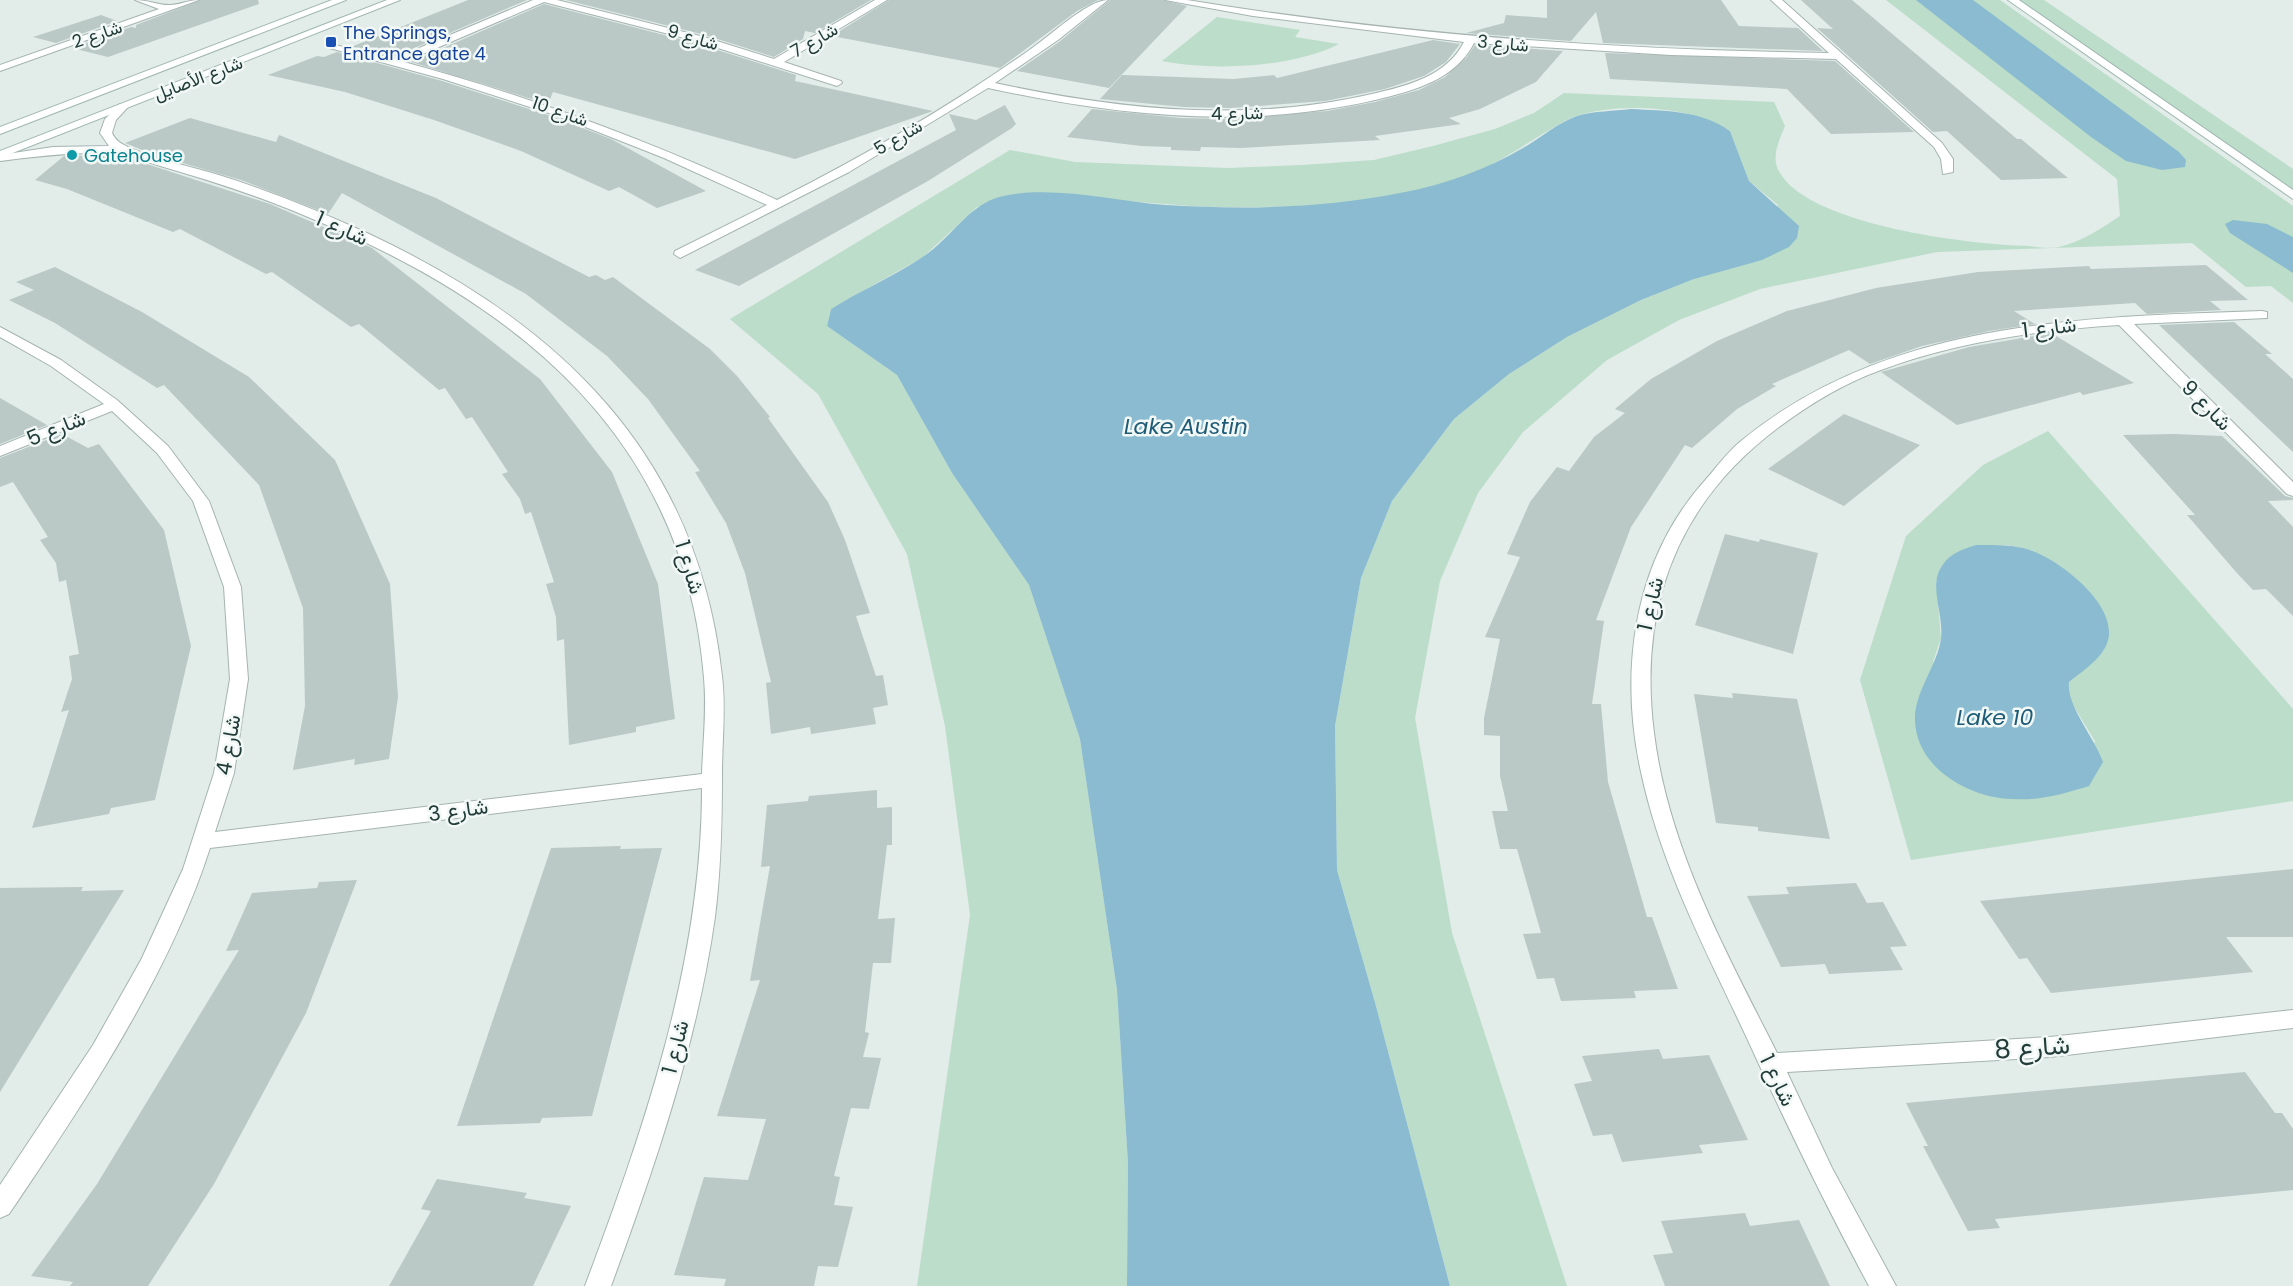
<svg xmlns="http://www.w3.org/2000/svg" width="2293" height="1286" viewBox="0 0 2293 1286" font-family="Poppins,Vazirmatn,sans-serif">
	<rect width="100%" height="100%" fill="#e2ece9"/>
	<path fill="#bbddc9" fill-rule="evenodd" d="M 1886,0 L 2000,0 L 2293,206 L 2293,303 L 2271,286 L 2246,287 L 2192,243 L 1937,252 L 1760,289 L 1679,320 L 1607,360 L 1523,432 L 1478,493 L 1440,581 L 1415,718 L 1452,933 L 1567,1286 L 1450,1286 L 1376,1006 L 1337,870 L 1335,726 L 1361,578 L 1392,501 L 1454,419 L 1509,374 L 1567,337 L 1641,300 L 1694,279 L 1778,205 L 1749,181 L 1730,131 C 1693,105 1603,100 1563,122 C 1525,143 1495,168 1451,182 C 1378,205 1294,208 1217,207 C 1182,207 1148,201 1113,201 C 1068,201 1022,205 977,207 L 923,257 L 831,309 L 827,326 L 897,375 L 952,473 L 1029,585 L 1080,739 L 1117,990 L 1128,1163 L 1127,1286 L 917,1286 L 970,915 L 945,726 L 907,554 L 818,394 L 730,319 L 1010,150 L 1075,162 L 1227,168 L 1302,165 L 1374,160 L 1433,146 L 1495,129 L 1534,113 L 1564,93 L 1774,102 L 1785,126 C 1779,141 1770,158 1780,173 C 1810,225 1971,245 2028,246 C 2037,247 2050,249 2059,247 C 2081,242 2102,228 2120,216 L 2117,179 Z
		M 2013,0 L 2044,0 L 2293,169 L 2293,195 Z
		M 1217,17 L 1300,30 L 1295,37 L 1339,44 C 1292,68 1213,71 1162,61 Z
		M 2048,431 L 2293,709 L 2293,801 L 1911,860 L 1860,680 L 1906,536 L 1983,465 ZM 1976,545 L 2008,545 L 2034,551 L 2104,650 L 2069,682 L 2067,695 L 2096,743 L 1933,662 L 1941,638 L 1936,581 Z"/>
	<path fill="#8abbd0" d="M 1916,0 L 1973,0 L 2179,152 L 2186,160 L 2185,167 L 2162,170 L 2126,161 L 2091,137 Z
		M 1631,109 C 1666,111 1700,110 1730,131 L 1749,181 L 1799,226 L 1797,238 L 1789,247 L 1762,260 L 1694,279 L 1641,300 L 1567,337 L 1509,374 L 1454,419 L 1392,501 L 1361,578 L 1335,726 L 1337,870 L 1376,1006 L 1450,1286 L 1127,1286 L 1128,1163 L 1117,990 L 1080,739 L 1029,585 L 952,473 L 897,375 L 827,326 L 831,309 C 860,291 892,277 921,258 C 949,241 967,206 999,197 C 1050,184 1113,201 1166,205 C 1244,210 1323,208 1400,193 C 1444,185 1485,170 1523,148 C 1541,138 1557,123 1577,116 C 1594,111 1614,111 1631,109 Z
		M 2233,220 L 2267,224 L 2293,237 L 2293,273 L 2230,233 L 2225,224 Z
		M 1976,545 C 1996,545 2017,544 2035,552 C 2065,564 2129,614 2103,651 C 2095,663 2080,673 2069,682 C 2066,705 2094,737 2103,762 L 2089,786 C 2063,794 2039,801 2012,799 C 1969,798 1916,768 1915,720 C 1914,692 1938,665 1941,638 C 1944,615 1928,585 1942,566 C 1950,553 1963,549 1976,545 Z"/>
	<path fill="#bac9c5" d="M 201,0 L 258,0 L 259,4 L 108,57 L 72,48 L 131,27 L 136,28 L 136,25 Z
		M 468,0 L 527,0 L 393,57 L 351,47 Z
		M 566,0 L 871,0 L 815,33 L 805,31 L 803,39 L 774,57 L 705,35 Z
		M 889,0 L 1098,0 L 1077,11 L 1000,68 L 832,36 Z
		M 1110,0 L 1163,0 L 1187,6 L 1109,88 L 1017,71 L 1059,42 Z
		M 1547,0 L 1721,0 L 1739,26 L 1798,28 L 1823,51 L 1603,43 L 1596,12 L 1571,41 L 1466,33 L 1504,23 L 1506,15 L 1547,18 Z
		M 1801,0 L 1852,0 L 2017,139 L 2021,139 L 2068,178 L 2001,180 L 1947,131 L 1933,132 L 1817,28 L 1833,29 Z
		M 544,4 L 695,43 L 796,75 L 795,81 L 933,111 L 795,159 L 553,92 L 548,104 L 411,62 Z
		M 101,15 L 117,21 L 56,43 L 33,37 Z
		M 1433,40 L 1460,44 L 1446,62 L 1424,76 L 1385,89 L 1325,101 L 1231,108 L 1184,107 L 1100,99 L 1122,75 L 1234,79 L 1274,75 L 1277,78 Z
		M 1475,45 L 1563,51 L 1536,82 L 1480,109 L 1449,118 L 1461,124 L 1375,136 L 1380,140 L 1241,148 L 1201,147 L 1200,151 L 1171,150 L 1171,147 L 1141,146 L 1067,137 L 1092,109 L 1181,118 L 1230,119 L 1327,111 L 1375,102 L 1419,90 L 1445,77 L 1467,57 Z
		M 337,52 L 442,81 L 554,117 L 611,139 L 706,191 L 657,208 L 619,187 L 609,191 L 521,151 L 434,120 L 345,92 L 268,75 L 317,56 L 324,57 Z
		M 1605,53 L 1835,61 L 1914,132 L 1831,134 L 1787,89 L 1610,79 Z
		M 1005,105 L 1016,124 L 1012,128 L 928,181 L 739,286 L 695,270 L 956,130 L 949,114 L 976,120 Z
		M 190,118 L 276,142 L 279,135 L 436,198 L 589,277 L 596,275 L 605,280 L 613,277 L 710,349 L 737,376 L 770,417 L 768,418 L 828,502 L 845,540 L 870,613 L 856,616 L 876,676 L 883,675 L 888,705 L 873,708 L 876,724 L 811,734 L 810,727 L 771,734 L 766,683 L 771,682 L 745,573 L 726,523 L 695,472 L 700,471 L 648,399 L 607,356 L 526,294 L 342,193 L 328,214 L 241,180 L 152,154 L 125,143 Z
		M 119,155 L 270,204 L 372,248 L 540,379 L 612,472 L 658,584 L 675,719 L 636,727 L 636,732 L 569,745 L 564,639 L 557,641 L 556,617 L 546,584 L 554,582 L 531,512 L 525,514 L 520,499 L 502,474 L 508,472 L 472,417 L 466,419 L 445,388 L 439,390 L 359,324 L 351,327 L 272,272 L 266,274 L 180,229 L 173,232 L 67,189 L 35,180 L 64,156 Z
		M 2206,265 L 2248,300 L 2210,301 L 2221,310 L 2147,314 L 2135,303 L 2014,311 L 2035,324 L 1989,331 L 1922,346 L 1870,364 L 1849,350 L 1772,384 L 1776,386 L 1737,409 L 1692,448 L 1685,445 L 1631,527 L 1596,620 L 1604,621 L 1592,704 L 1601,704 L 1608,782 L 1647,917 L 1652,917 L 1678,989 L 1634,991 L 1636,998 L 1561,1001 L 1554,978 L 1537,979 L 1523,934 L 1541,933 L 1517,849 L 1500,849 L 1492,811 L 1508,811 L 1500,776 L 1500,736 L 1484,735 L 1484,718 L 1500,639 L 1485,637 L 1520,557 L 1507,554 L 1530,502 L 1557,467 L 1569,471 L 1594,437 L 1625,413 L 1615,409 L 1651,379 L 1717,341 L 1787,311 L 1876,288 L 1978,272 L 2089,266 L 2091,269 Z
		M 55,267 L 142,312 L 249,377 L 335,460 L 390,584 L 398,697 L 389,759 L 354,765 L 355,759 L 293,770 L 305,706 L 303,608 L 259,485 L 164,385 L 157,388 L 55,323 L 9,300 L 34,290 L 16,282 Z
		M 2234,322 L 2272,354 L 2265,354 L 2293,379 L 2293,452 L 2159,325 Z
		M 2051,333 L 2134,383 L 2083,395 L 2080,392 L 1957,425 L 1881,372 L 1969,347 Z
		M 0,398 L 47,425 L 0,444 Z
		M 1844,414 L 1920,445 L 1844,506 L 1768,469 Z
		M 62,434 L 88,448 L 99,444 L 164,530 L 191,646 L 155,800 L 111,808 L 109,814 L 32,828 L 69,710 L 61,712 L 72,679 L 69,656 L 79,654 L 66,580 L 59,582 L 56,563 L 40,540 L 48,537 L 13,482 L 0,487 L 0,458 Z
		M 2174,434 L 2222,436 L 2285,496 L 2293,498 L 2293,500 L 2268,501 L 2293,527 L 2293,616 L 2266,589 L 2253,590 L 2236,572 L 2187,515 L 2195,515 L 2123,435 Z
		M 1725,534 L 1759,542 L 1760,539 L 1818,553 L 1793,654 L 1695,625 Z
		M 1732,693 L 1797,699 L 1830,839 L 1758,831 L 1758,827 L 1716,823 L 1694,694 L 1733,698 Z
		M 877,790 L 877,808 L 892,807 L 892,845 L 887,845 L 878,919 L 895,918 L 891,963 L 873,963 L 865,1032 L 869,1033 L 863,1057 L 881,1058 L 875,1084 L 869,1109 L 851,1108 L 834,1176 L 840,1177 L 834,1205 L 853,1207 L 838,1267 L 818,1266 L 814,1286 L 724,1286 L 726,1279 L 674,1275 L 704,1177 L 748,1180 L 766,1119 L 717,1116 L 760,980 L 750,981 L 770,866 L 761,867 L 767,805 L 808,801 L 809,796 Z
		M 621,846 L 620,849 L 662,848 L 592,1116 L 542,1118 L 540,1123 L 457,1126 L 551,848 Z
		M 2293,869 L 2293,937 L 2226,937 L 2253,972 L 2051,993 L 2027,958 L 2019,959 L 1980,901 Z
		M 357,880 L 306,1013 L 214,1184 L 148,1286 L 70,1286 L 73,1282 L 31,1276 L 97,1184 L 239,950 L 226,951 L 252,893 L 317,888 L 319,882 Z
		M 1856,883 L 1867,903 L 1883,902 L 1907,946 L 1890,947 L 1903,970 L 1829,974 L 1825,964 L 1781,967 L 1747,896 L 1789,894 L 1786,887 Z
		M 83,887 L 81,891 L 124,890 L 0,1092 L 0,888 Z
		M 1659,1049 L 1663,1059 L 1709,1055 L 1748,1140 L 1699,1145 L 1703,1153 L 1622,1162 L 1612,1134 L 1593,1136 L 1574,1084 L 1592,1081 L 1582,1056 Z
		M 2245,1072 L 2275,1113 L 2282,1113 L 2293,1129 L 2293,1190 L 1995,1219 L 2000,1228 L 1968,1231 L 1923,1146 L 1928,1146 L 1906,1103 Z
		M 437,1179 L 527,1193 L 524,1198 L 571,1206 L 533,1286 L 389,1286 L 431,1211 L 421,1209 Z
		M 1745,1213 L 1750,1226 L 1799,1220 L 1830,1286 L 1665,1286 L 1653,1255 L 1673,1253 L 1661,1221 Z"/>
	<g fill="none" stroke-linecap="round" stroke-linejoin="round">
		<defs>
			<path id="street" d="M 135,0 C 147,0 162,6 170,5 C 180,5 188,0 199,0 L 0,71 L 0,65 L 159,9 Z
				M 533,0 L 557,0 L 704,37 L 774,59 L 875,0 L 887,0 L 784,62 L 841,81 L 842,83 L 837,86 L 696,41 L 544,2 L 404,62 C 533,97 656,143 777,200 C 864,156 949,107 1028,51 C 1048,38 1087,0 1108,0 L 1058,40 L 995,83 C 1120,110 1247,123 1372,94 C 1407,86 1447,76 1464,42 L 1253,16 L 1165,0 L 1187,0 C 1400,35 1614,50 1829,53 L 1771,0 L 1782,0 L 1942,143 L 1953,159 L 1953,172 L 1943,174 L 1941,159 L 1934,147 L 1836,59 L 1671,55 L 1474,43 C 1455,80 1413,91 1375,100 C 1246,130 1117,116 988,88 L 849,172 L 680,258 L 674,254 L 675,251 L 767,205 L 664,158 L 555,115 L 443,79 L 326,47 L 331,44 L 393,59 Z
				M 120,104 L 129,106 L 116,120 L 112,133 C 116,141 120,143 128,147 C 158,161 191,166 222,176 C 272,192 321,212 369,234 C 561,324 698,456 722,676 C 726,708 722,741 722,774 C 722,822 721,869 715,917 C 697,1044 655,1166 611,1286 L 585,1286 C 645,1126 702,961 702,788 L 210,848 C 169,976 84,1103 9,1214 L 0,1218 L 0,1185 L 93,1045 L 141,960 L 183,869 L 214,773 L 230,679 L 224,587 L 193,501 L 157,453 L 112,411 L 0,456 L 0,446 L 104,404 L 51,366 L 0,337 L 0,327 L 61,360 L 117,400 L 168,446 L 209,501 L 241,587 L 248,679 L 234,773 L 215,832 L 702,774 C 703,742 707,710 704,678 C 685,437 517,303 308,217 C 259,196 209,180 157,165 C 145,162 134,155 122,153 C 114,151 104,153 95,153 C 63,153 32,157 0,161 L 0,155 L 53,147 L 109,146 L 100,133 L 105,119 Z
				M 2262,311 L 2267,312 L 2267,318 L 2134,324 L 2293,482 L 2293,496 L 2287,494 L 2119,325 C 2039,330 1956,342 1881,370 C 1844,383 1810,404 1779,427 C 1677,503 1638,607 1654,733 C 1668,847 1726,952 1777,1053 L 2050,1037 L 2293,1010 L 2293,1028 L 2050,1057 L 1787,1072 L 1832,1168 L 1896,1286 L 1869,1286 C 1829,1212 1792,1136 1757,1060 C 1714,965 1663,875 1641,772 C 1619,672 1633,564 1701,485 C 1714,471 1726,453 1741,441 C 1888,320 2082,317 2262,311 Z"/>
			<path id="secondary" d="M 332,0 L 346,0 L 0,134 L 0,127 Z
				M 387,0 L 400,0 L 0,158 L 0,151 Z
				M 2008,0 L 2019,0 L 2293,190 L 2293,199 Z"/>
		</defs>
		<use href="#street" stroke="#a5b4b1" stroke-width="2"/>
		<use href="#secondary" stroke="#a0b7b2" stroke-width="2"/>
		<use href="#street" fill="#fff" fill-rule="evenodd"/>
		<use href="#secondary" fill="#fff" fill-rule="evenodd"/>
	</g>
	<rect fill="#1a4fb4" stroke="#f2f8f6" stroke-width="2" x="325" y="36" width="12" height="12" rx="3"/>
	<circle fill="#0f9aa8" stroke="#f2f8f6" stroke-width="2" cx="72" cy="155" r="6"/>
	<g text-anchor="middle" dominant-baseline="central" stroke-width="5" stroke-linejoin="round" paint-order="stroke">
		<g font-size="18" fill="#164399" stroke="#f2f8f6" text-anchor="start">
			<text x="343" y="32">The Springs,<tspan x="343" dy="21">Entrance gate 4</tspan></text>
		</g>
		<g font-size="18" fill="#223c39" stroke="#f2f8f6">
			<text transform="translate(97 34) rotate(-19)">شارع 2</text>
			<text transform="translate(693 37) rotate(16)">شارع 9</text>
			<text transform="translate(814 40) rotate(-30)">شارع 7</text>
			<text transform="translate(1503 43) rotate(5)">شارع 3</text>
			<text transform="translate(198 78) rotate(-21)">شارع الأصايل</text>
			<text transform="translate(560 111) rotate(19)">شارع 10</text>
			<text transform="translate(1237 113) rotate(-1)">شارع 4</text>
			<text transform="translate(898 137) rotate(-30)">شارع 5</text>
		</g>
		<g font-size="18" fill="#0d838f" stroke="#f2f8f6" text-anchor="start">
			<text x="84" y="155">Gatehouse</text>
		</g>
		<g font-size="21" fill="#223c39" stroke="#f2f8f6">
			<text transform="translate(342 228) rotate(24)">شارع 1</text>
			<text transform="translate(2049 327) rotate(-7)">شارع 1</text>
			<text transform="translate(2207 405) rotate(45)">شارع 9</text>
			<text transform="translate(56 428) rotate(-22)">شارع 5</text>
			<text transform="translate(690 567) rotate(73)">شارع 1</text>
			<text transform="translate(1650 604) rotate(-77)">شارع 1</text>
			<text transform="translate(228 745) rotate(-80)">شارع 4</text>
			<text transform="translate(458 810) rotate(-8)">شارع 3</text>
			<text transform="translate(675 1047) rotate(-76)">شارع 1</text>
			<text transform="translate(1778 1080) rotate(64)">شارع 1</text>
		</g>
		<g font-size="22" font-style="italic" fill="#1d5b77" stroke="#f2f8f6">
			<text x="1186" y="426">Lake Austin</text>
			<text x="1995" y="717">Lake 10</text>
		</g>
		<g font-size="26" fill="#223c39" stroke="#f2f8f6">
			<text transform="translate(2032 1047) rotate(-4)">شارع 8</text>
		</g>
	</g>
</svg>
